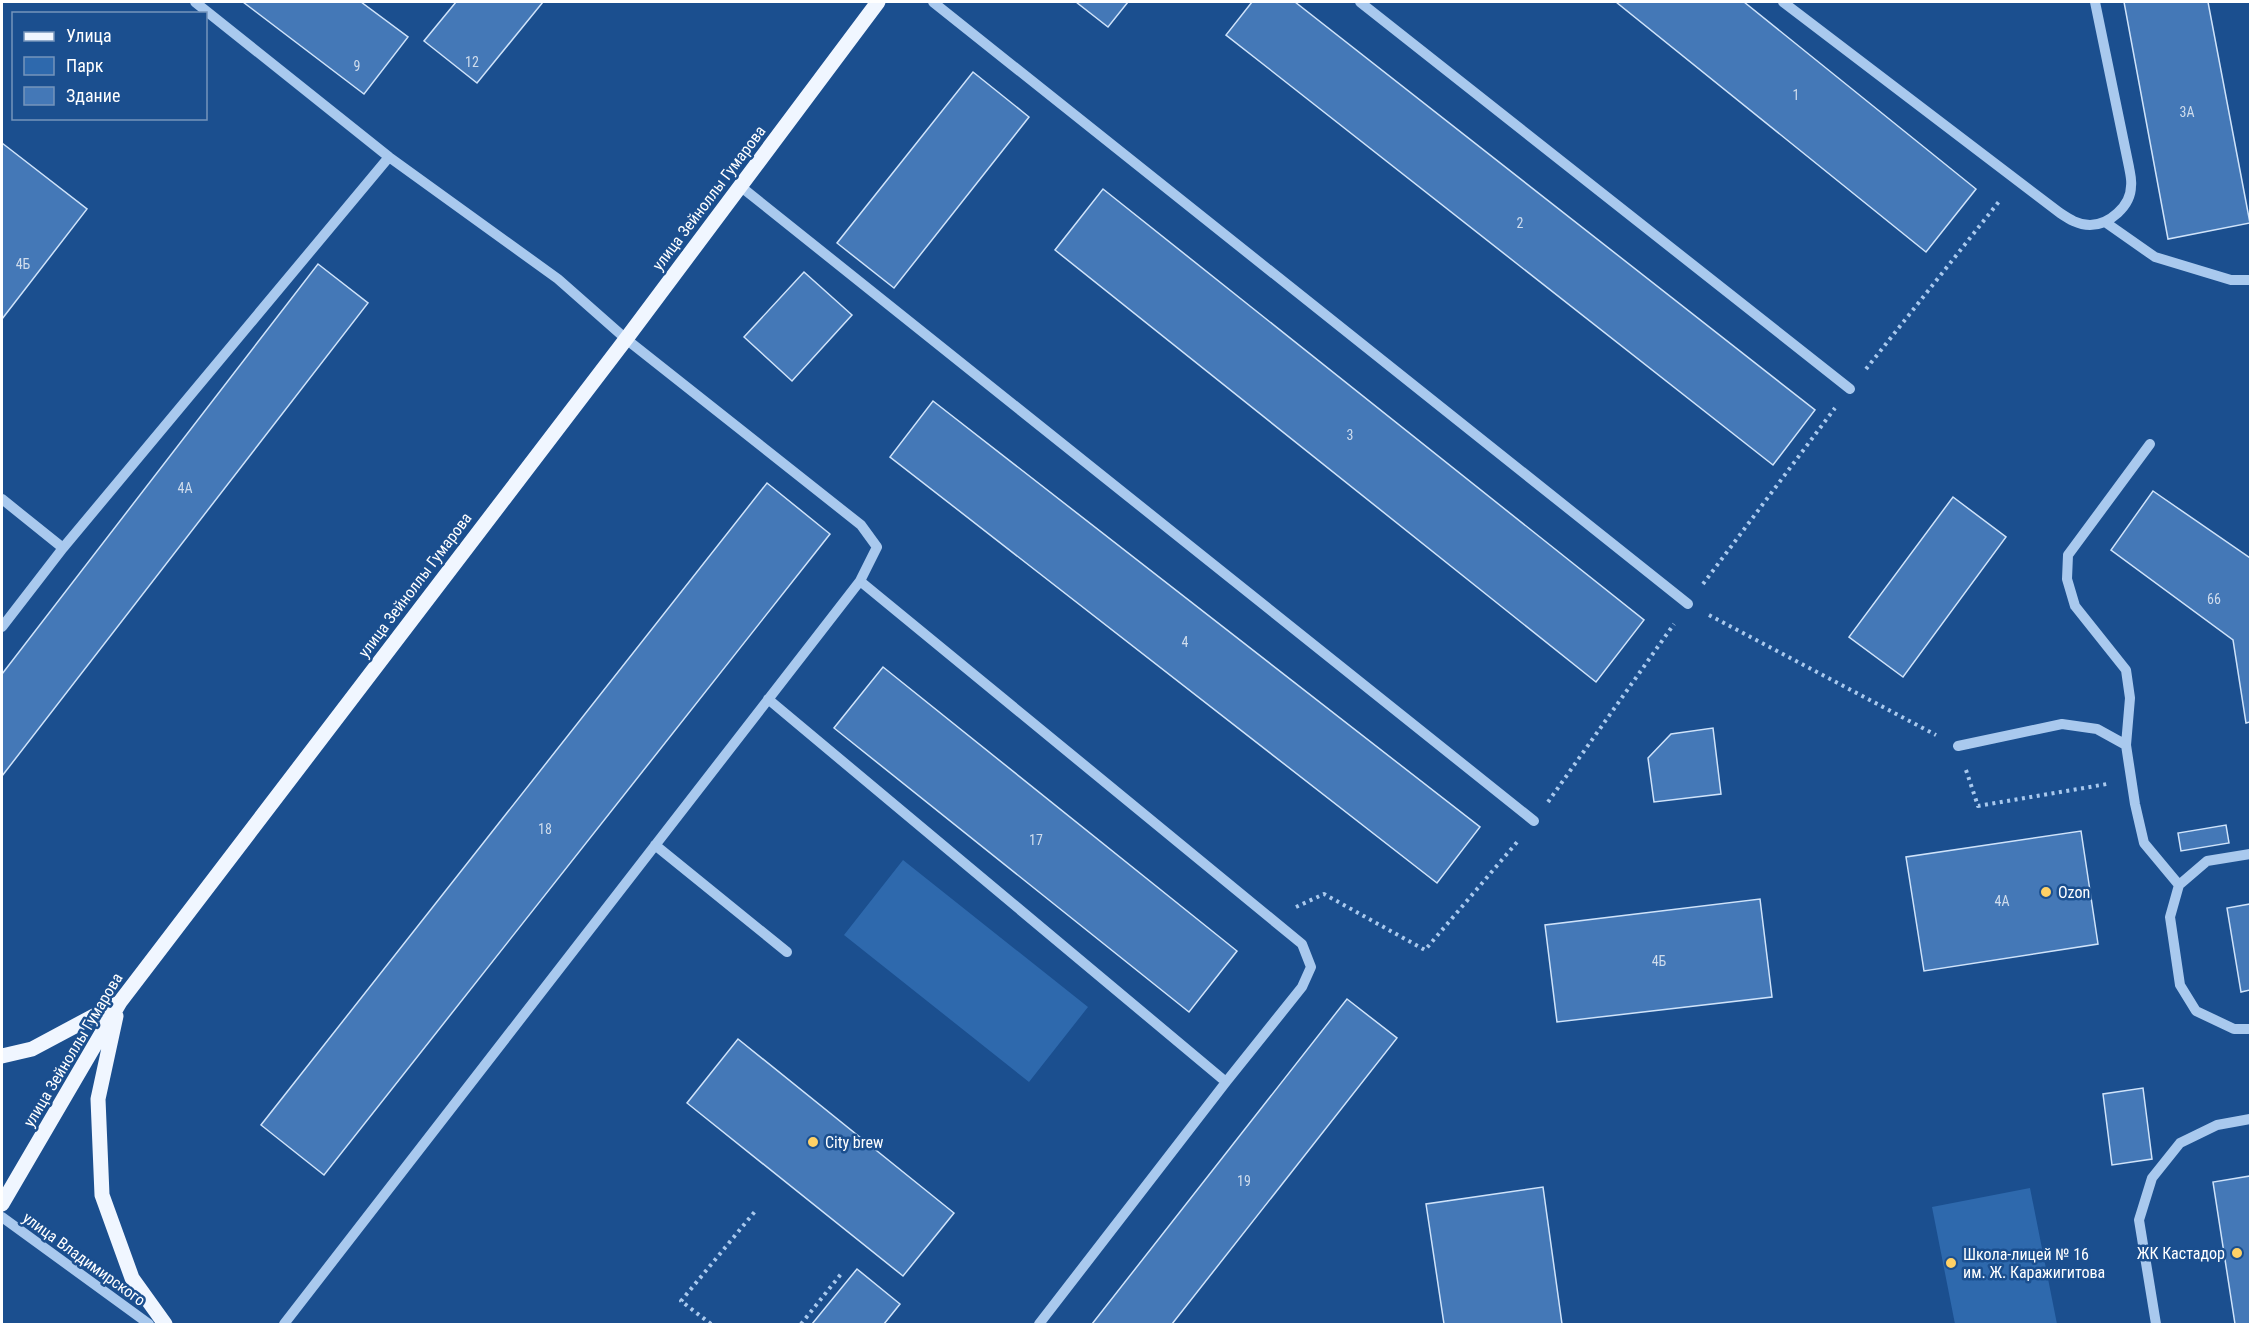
<svg xmlns="http://www.w3.org/2000/svg" width="2252" height="1326" viewBox="0 0 2252 1326" font-family="'Roboto Condensed',sans-serif">
	<rect width="100%" height="100%" fill="#1b4f8f"/>
	<path fill="#2e69ad" d="M 903,860 L 1088,1007 L 1029,1082 L 844,935 Z
		M 2030,1188 L 2057,1324 L 1955,1324 L 1932,1207 Z"/>
	<path fill="#4478b7" stroke="#cfe3fa" stroke-width="1.5" d="M 243,2 L 361,2 L 408,37 L 364,94 Z
		M 456,2 L 543,2 L 477,83 L 424,41 Z
		M 1076,2 L 1128,2 L 1108,27 Z
		M 1252,2 L 1295,2 L 1815,410 L 1773,465 L 1226,35 Z
		M 1616,2 L 1744,2 L 1976,189 L 1926,252 Z
		M 2124,2 L 2208,2 L 2250,223 L 2168,239 Z
		M 973,72 L 1029,117 L 894,288 L 837,243 Z
		M 2,143 L 87,209 L 2,319 Z
		M 1103,189 L 1644,620 L 1596,682 L 1055,250 Z
		M 318,264 L 368,303 L 2,776 L 2,674 Z
		M 804,272 L 852,315 L 792,381 L 744,337 Z
		M 933,401 L 1480,827 L 1437,883 L 890,457 Z
		M 767,483 L 830,534 L 324,1175 L 261,1125 Z
		M 2153,491 L 2250,558 L 2250,722 L 2246,723 L 2233,640 L 2111,550 Z
		M 1953,497 L 2006,537 L 1903,677 L 1849,637 Z
		M 883,667 L 1237,951 L 1189,1012 L 834,728 Z
		M 1713,728 L 1721,794 L 1654,802 L 1648,758 L 1671,734 Z
		M 2226,825 L 2229,843 L 2181,851 L 2178,833 Z
		M 2081,831 L 2098,944 L 1924,971 L 1906,857 Z
		M 1760,899 L 1772,997 L 1557,1022 L 1545,925 Z
		M 2250,904 L 2250,990 L 2241,992 L 2227,908 Z
		M 1347,999 L 1397,1038 L 1172,1324 L 1092,1324 Z
		M 738,1039 L 954,1213 L 903,1276 L 687,1103 Z
		M 2143,1088 L 2152,1159 L 2112,1165 L 2103,1094 Z
		M 2250,1176 L 2250,1324 L 2235,1324 L 2213,1182 Z
		M 1543,1187 L 1562,1324 L 1444,1324 L 1426,1204 Z
		M 857,1269 L 900,1304 L 884,1324 L 812,1324 Z"/>
	<g fill="none" stroke-linecap="round" stroke-linejoin="round">
		<path stroke="#a9c9ee" stroke-width="4" stroke-dasharray="3 4.5" stroke-linecap="butt" d="M 1866,369 L 2001,199
			M 1703,584 L 1835,408
			M 1709,615 L 1936,735
			M 1966,770 L 1978,806 L 2107,784
			M 1548,802 L 1674,624
			M 1296,907 L 1324,894 L 1425,950 L 1518,841
			M 711,1324 L 681,1301 L 757,1209
			M 801,1324 L 841,1274"/>
		<path stroke="#a9c9ee" stroke-width="10" d="M 195,2 L 389,157
			M 933,2 L 1688,604
			M 1360,2 L 1850,389
			M 1783,2 L 2060,213 C 2069,219 2078,225 2090,225 C 2109,225 2131,206 2131,186 C 2132,180 2130,173 2129,167 L 2095,2
			M 740,186 L 1534,821
			M 2105,222 L 2155,257 L 2231,280 L 2250,280
			M 2,499 L 63,548
			M 860,581 L 1302,944 L 1311,967 L 1302,987 L 1226,1082 L 1039,1324
			M 2,627 L 63,548 L 389,157 L 558,279 L 626,339 L 861,525 L 877,547 L 860,581 L 284,1324
			M 768,699 L 1226,1082
			M 2126,745 L 2130,698 L 2126,670 L 2075,606 L 2067,579 L 2068,555 L 2150,444
			M 1958,746 L 2062,724 L 2097,729 L 2126,745 L 2135,804 L 2144,843 L 2179,885 L 2170,917 L 2180,985 L 2196,1011 L 2234,1029 L 2250,1029
			M 655,845 L 787,952
			M 2179,885 L 2207,861 L 2250,854
			M 2,1217 L 149,1324
			M 2156,1324 L 2139,1220 L 2152,1178 L 2180,1143 L 2217,1125 L 2250,1119"/>
		<path stroke="#f0f6ff" stroke-width="15" d="M 116,1016 L 98,1099 L 102,1195 L 132,1278 L 165,1324
			M 2,1056 L 32,1049 L 120,1002
			M 2,1204 L 120,1002 L 626,339 L 878,2"/>
	</g>
	<g fill="#ffd166" stroke="#1b4f8f" stroke-width="2">
		<circle cx="2046" cy="892" r="6"/>
		<circle cx="813" cy="1142" r="6"/>
		<circle cx="2237" cy="1253" r="6"/>
		<circle cx="1951" cy="1263" r="6"/>
	</g>
	<g text-anchor="middle" dominant-baseline="central" stroke-width="5" stroke-linejoin="round" paint-order="stroke">
		<g font-size="14" fill="#d0dded">
			<text x="472" y="62">12</text>
			<text x="357" y="66">9</text>
			<text x="1796" y="95">1</text>
			<text x="2187" y="112">3А</text>
			<text x="1520" y="223">2</text>
			<text x="23" y="264">4Б</text>
			<text x="1350" y="435">3</text>
			<text x="185" y="488">4А</text>
			<text x="2214" y="599">66</text>
			<text x="1185" y="642">4</text>
			<text x="545" y="829">18</text>
			<text x="1036" y="840">17</text>
			<text x="2002" y="901">4А</text>
			<text x="1659" y="961">4Б</text>
			<text x="1244" y="1181">19</text>
		</g>
		<g font-size="16" fill="#fff" stroke="#1b4f8f">
			<text transform="translate(709 198) rotate(-53)">улица Зейноллы Гумарова</text>
			<text transform="translate(415 585) rotate(-53)">улица Зейноллы Гумарова</text>
			<text transform="translate(73 1050) rotate(-59)">улица Зейноллы Гумарова</text>
			<text transform="translate(84 1259) rotate(36)">улица Владимирского</text>
		</g>
		<g font-size="16" fill="#fff" stroke="#1b4f8f" text-anchor="start">
			<text x="2058" y="892">Ozon</text>
			<text x="825" y="1142">City brew</text>
			<text x="2225" y="1253" text-anchor="end">ЖК Кастадор</text>
			<text x="1963" y="1254">Школа-лицей № 16<tspan x="1963" dy="18">им. Ж. Каражигитова</tspan></text>
		</g>
	</g>
	<rect width="2252" height="1326" fill="none" stroke="#ffffff" stroke-width="6"/>
	<rect x="12" y="12" width="195" height="108" fill="#1b4f8f" stroke="#7695bc" stroke-width="1.5"/>
	<rect x="24" y="32" width="30" height="9" fill="#f0f6ff" stroke="#7695bc" stroke-width="1.5"/>
	<text x="66" y="42" font-size="18" fill="#ffffff">Улица</text>
	<rect x="24" y="57" width="30" height="18" fill="#2e69ad" stroke="#7695bc" stroke-width="1.5"/>
	<text x="66" y="72" font-size="18" fill="#ffffff">Парк</text>
	<rect x="24" y="87" width="30" height="18" fill="#4478b7" stroke="#7695bc" stroke-width="1.5"/>
	<text x="66" y="102" font-size="18" fill="#ffffff">Здание</text>
</svg>
